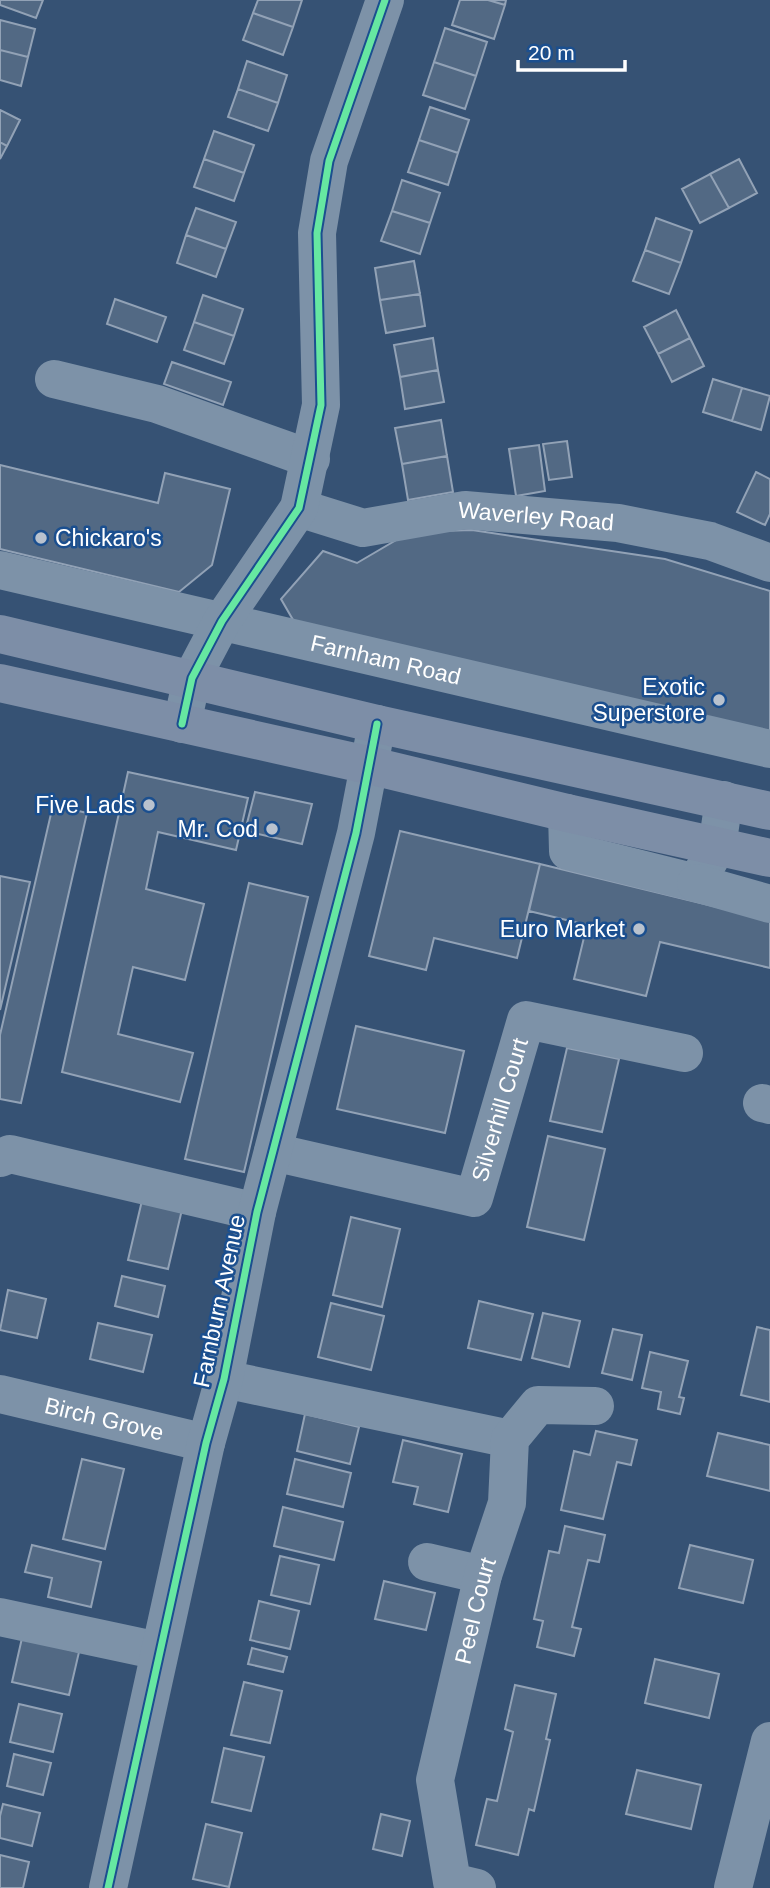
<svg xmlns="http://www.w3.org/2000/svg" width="770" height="1888" viewBox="0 0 770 1888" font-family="Helvetica,sans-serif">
	<rect width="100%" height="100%" fill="#365274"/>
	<path fill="#526984" stroke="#92a2b6" stroke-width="2" d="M 0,0 L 43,0 L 36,18 L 0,5 Z
		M 258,0 L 302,0 L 293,27 L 253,13 Z
		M 460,0 L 488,0 L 505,5 L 494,39 L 452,25 Z
		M 488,0 L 506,0 L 505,5 Z
		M 253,13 L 293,27 L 283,55 L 243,40 Z
		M 0,20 L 35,29 L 28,57 L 0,50 Z
		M 445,28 L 487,42 L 476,76 L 434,62 Z
		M 0,50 L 28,57 L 21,86 L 0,80 Z
		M 247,61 L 287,75 L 278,103 L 238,89 Z
		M 434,62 L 476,76 L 465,109 L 423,95 Z
		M 238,89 L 278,103 L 268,131 L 228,117 Z
		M 430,107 L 469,120 L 458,153 L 419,140 Z
		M 0,110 L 20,120 L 7,146 L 0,142 Z
		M 214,131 L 254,145 L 244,173 L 204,159 Z
		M 419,140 L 458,153 L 448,185 L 408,172 Z
		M 0,142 L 7,146 L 0,159 Z
		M 204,159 L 244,173 L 234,201 L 194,187 Z
		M 739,159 L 757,193 L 729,208 L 710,174 Z
		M 710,174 L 729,208 L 700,223 L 682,189 Z
		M 402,180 L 440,193 L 430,223 L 392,211 Z
		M 196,208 L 236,222 L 226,249 L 186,235 Z
		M 392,211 L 430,223 L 420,254 L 381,241 Z
		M 656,218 L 692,231 L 681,263 L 645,250 Z
		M 186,235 L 226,249 L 216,277 L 177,263 Z
		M 645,250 L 681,263 L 669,294 L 633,281 Z
		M 414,261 L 420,294 L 380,300 L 375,268 Z
		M 420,294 L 425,326 L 386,333 L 380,300 Z
		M 203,295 L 243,309 L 234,336 L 194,322 Z
		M 115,299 L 166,317 L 157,342 L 107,324 Z
		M 676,310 L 690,338 L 658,354 L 644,327 Z
		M 194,322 L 234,336 L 224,364 L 184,350 Z
		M 433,338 L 438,370 L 400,377 L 394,345 Z
		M 690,338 L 704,366 L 672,382 L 658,354 Z
		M 172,362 L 231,382 L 223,405 L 164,384 Z
		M 438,370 L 444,402 L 405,409 L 400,377 Z
		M 713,379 L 742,388 L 732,421 L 703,412 Z
		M 742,388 L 770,396 L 761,430 L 732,421 Z
		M 441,420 L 447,456 L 402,464 L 395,428 Z
		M 567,441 L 572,477 L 549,480 L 543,444 Z
		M 539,445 L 545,491 L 516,496 L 509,449 Z
		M 447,456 L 453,492 L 408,500 L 402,464 Z
		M 0,465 L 158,503 L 165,473 L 230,489 L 212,565 L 179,592 L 0,549 Z
		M 756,472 L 770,479 L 770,514 L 765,525 L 737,512 Z
		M 472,530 L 665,559 L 770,591 L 770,731 L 296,625 L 281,599 L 323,551 L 357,563 L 410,532 Z
		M 128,772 L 248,798 L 236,850 L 158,832 L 146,889 L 204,904 L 185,980 L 133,967 L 118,1034 L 193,1053 L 180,1102 L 62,1072 Z
		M 255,792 L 312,804 L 302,844 L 245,831 Z
		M 53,805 L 87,813 L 21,1103 L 0,1099 L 0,1035 Z
		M 400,831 L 540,864 L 517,958 L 434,938 L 426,970 L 369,956 Z
		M 540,864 L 770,920 L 770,968 L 660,942 L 646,996 L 574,979 L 587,925 L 529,911 Z
		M 0,876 L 30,882 L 0,1010 Z
		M 249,883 L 308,897 L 244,1172 L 185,1159 Z
		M 356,1026 L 464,1051 L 445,1133 L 337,1109 Z
		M 567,1048 L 619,1059 L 602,1132 L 550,1121 Z
		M 548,1136 L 605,1149 L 584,1240 L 527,1227 Z
		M 144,1192 L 184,1201 L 168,1269 L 128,1260 Z
		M 351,1217 L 400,1229 L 382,1307 L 333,1295 Z
		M 122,1276 L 165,1286 L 158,1317 L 115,1306 Z
		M 8,1290 L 46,1299 L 37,1338 L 0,1330 Z
		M 479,1301 L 533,1314 L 521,1360 L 468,1348 Z
		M 331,1303 L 384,1316 L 371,1370 L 318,1357 Z
		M 543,1313 L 580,1321 L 569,1367 L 532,1358 Z
		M 98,1323 L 152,1335 L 143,1372 L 90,1359 Z
		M 757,1327 L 770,1330 L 770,1402 L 741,1395 Z
		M 613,1329 L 642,1335 L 632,1380 L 602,1373 Z
		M 650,1352 L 688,1361 L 679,1397 L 684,1398 L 680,1414 L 658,1409 L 661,1392 L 642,1388 Z
		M 305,1414 L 359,1427 L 350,1464 L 297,1451 Z
		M 596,1431 L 637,1440 L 631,1465 L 617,1462 L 603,1519 L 561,1510 L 574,1451 L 590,1455 Z
		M 718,1433 L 770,1445 L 770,1491 L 707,1476 Z
		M 403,1440 L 462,1454 L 448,1512 L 414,1504 L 418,1487 L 393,1482 Z
		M 82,1459 L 124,1469 L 105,1549 L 63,1539 Z
		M 295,1459 L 351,1473 L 343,1507 L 287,1494 Z
		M 283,1507 L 343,1522 L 334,1560 L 274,1546 Z
		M 565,1526 L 605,1535 L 599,1562 L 588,1560 L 572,1627 L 581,1629 L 574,1656 L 537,1647 L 543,1621 L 534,1619 L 549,1551 L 559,1553 Z
		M 32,1545 L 101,1562 L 91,1607 L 48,1597 L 52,1578 L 25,1572 Z
		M 690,1545 L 753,1560 L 743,1603 L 679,1588 Z
		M 280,1556 L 319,1565 L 310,1604 L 271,1595 Z
		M 384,1581 L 435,1593 L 426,1630 L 375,1619 Z
		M 259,1601 L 299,1611 L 290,1649 L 250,1640 Z
		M 22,1638 L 79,1652 L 69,1695 L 12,1682 Z
		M 252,1648 L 287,1657 L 283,1672 L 248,1664 Z
		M 655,1659 L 719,1674 L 709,1718 L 645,1703 Z
		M 244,1682 L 282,1691 L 270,1743 L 231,1735 Z
		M 515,1685 L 556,1694 L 546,1739 L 550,1740 L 534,1811 L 529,1809 L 518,1855 L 476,1845 L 487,1799 L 497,1801 L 513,1732 L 505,1729 Z
		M 19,1704 L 62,1714 L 53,1752 L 10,1742 Z
		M 224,1748 L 264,1757 L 251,1811 L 212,1802 Z
		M 14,1754 L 51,1763 L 43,1795 L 7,1786 Z
		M 637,1770 L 701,1785 L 691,1829 L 626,1814 Z
		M 3,1804 L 40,1813 L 32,1846 L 0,1838 L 0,1816 Z
		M 381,1814 L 410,1821 L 402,1856 L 373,1849 Z
		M 206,1824 L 242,1833 L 229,1887 L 193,1879 Z
		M 0,1855 L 29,1862 L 23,1888 L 0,1888 Z"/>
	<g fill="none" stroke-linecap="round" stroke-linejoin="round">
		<g stroke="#7d92a8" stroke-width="38">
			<path d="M 54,379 L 157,404 L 311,459"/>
			<path id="s1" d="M 299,508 L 363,528 L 465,510 L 618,523 L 710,541 L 770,563"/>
			<path id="s2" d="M 0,570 L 770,749"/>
			<path d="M 182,724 L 192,678 L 222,621 L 299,508 L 321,405 L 317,233 L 329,161 L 385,0"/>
			<path d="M 567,813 L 568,851 L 696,883 L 717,847 L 724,800"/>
			<path d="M 696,883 L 770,904"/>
			<path d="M 762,1103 L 770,1105"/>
			<path id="s3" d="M 273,1152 L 474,1198 L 526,1020 L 684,1053"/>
			<path d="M 0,1158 L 10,1154 L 257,1212"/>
			<path d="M 224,1379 L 510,1439"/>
			<path id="s4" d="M 0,1394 L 206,1443"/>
			<path d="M 427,1562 L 483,1575"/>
			<path d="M 0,1617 L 159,1651"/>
			<path d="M 108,1888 L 206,1443 L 224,1379 L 257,1212 L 356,833 L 377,724"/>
			<path id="s5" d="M 477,1888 L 452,1882 L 435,1780 L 483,1575 L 507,1503 L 510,1439 L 538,1405 L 595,1406"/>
			<path d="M 733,1888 L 770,1741"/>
		</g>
		<path stroke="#7d8ea7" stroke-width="38" d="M 0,634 L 377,724 L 770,811
			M 0,683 L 368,765 L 567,813 L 770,858"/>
		<defs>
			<path id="cycleway" d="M 182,724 L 192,678 L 222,621 L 299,508 L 321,405 L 317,233 L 329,161 L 385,0
				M 108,1888 L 206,1443 L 224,1379 L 257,1212 L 356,833 L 377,724"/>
		</defs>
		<use href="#cycleway" stroke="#1b4f8f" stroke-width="11"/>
		<use href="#cycleway" stroke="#66e7a1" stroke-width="7"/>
	</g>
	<g fill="#b9c2ce" stroke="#1b4f8f" stroke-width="2.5">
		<circle cx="41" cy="538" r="7"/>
		<circle cx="719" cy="700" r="7"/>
		<circle cx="149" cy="805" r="7"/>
		<circle cx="272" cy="829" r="7"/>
		<circle cx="639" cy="929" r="7"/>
	</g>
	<g text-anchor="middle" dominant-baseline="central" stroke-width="5" stroke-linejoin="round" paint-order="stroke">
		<g font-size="23" fill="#fff" stroke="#1b4f8f">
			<text stroke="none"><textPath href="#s1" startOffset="242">Waverley Road</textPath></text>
			<text stroke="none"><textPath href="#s2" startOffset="396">Farnham Road</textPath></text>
			<text stroke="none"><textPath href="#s3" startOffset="298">Silverhill Court</textPath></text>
			<text transform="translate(219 1301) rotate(-78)">Farnburn Avenue</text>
			<text stroke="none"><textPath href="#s4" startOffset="107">Birch Grove</textPath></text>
			<text stroke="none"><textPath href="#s5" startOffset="303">Peel Court</textPath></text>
		</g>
		<g font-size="23" fill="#fff" stroke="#1b4f8f" text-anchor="end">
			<text x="55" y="538" text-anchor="start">Chickaro's</text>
			<text x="705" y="687">Exotic<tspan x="705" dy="26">Superstore</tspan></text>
			<text x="135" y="805">Five Lads</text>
			<text x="258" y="829">Mr. Cod</text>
			<text x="625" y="929">Euro Market</text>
		</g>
	</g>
	<path d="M518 60v10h107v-10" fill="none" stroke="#ffffff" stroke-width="3.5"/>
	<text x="528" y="60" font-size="21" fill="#ffffff" stroke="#1b4f8f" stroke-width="5" paint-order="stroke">20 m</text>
</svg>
